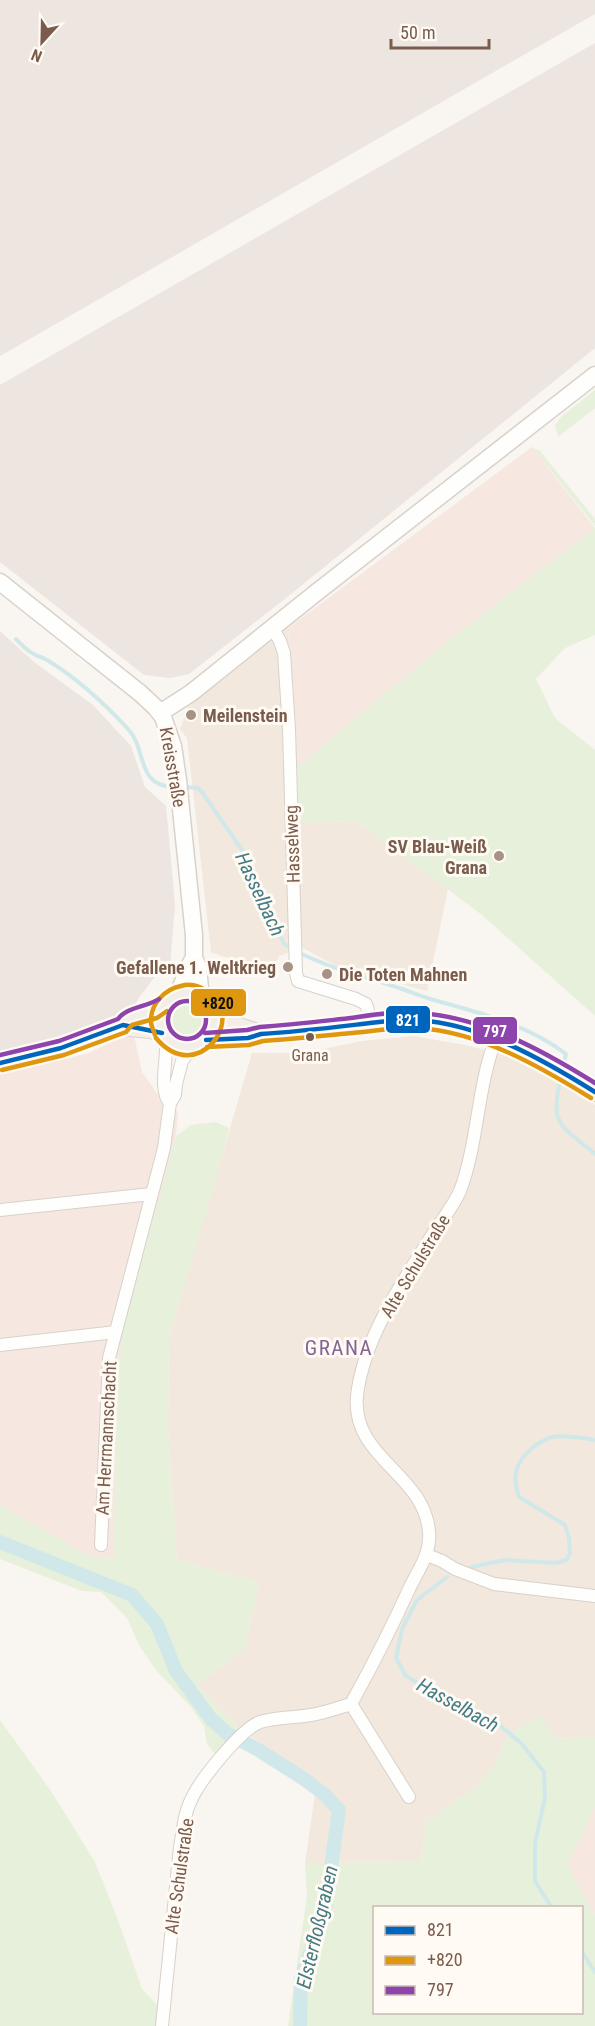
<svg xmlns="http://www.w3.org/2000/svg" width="595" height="2026" viewBox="0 0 595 2026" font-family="'Roboto Condensed',sans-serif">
	<rect width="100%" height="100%" fill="#f9f5f0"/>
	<path fill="#f2e8de" d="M 288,628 L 297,767 L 298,823 L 356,821 L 448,889 L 427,991 L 338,967 L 303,948 L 279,956 L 273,969 L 256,968 L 211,952 L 187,738 L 180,729 L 188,707 Z
		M 413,1036 L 465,1045 L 529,1061 L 572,1088 L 595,1105 L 595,1737 L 557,1739 L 509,1734 L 494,1766 L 477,1786 L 427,1822 L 421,1862 L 305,1863 L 315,1794 L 319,1784 L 239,1728 L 197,1685 L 245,1648 L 259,1582 L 177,1560 L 168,1430 L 169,1337 L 252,1053 L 303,1053 L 362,1041 Z"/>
	<path fill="#f6e8e1" d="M 532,447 L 595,528 L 453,637 L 297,767 L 288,628 Z
		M 134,1035 L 142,1072 L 159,1096 L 178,1112 L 176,1136 L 147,1244 L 119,1364 L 115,1424 L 115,1560 L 89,1556 L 0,1505 L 0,1071 L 29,1067 L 89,1053 L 117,1039 Z
		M 595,1807 L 595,1915 L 567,1865 Z"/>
	<path fill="#ede5e0" d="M 0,0 L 595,0 L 595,14 L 0,356 Z
		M 595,43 L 595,348 L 286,598 L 189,674 L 170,678 L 144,675 L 0,562 L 0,385 Z
		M 0,631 L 34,662 L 93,705 L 131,746 L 145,787 L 166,806 L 175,904 L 170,968 L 157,974 L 138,999 L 133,1010 L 72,1036 L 31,1049 L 0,1052 Z"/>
	<path fill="#e7f0db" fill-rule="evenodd" d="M 595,390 L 595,408 L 558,437 L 555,425 L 561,417 Z
		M 532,447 L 540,451 L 595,519 L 595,526 Z
		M 595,528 L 595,635 L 565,648 L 536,679 L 555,718 L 595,750 L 595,1016 L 482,915 L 356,821 L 298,823 L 297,767 L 453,637 Z
		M168 1019a19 19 0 1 1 38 0a19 19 0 1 1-38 0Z
		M 216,1122 L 229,1128 L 216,1180 L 169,1337 L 168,1430 L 177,1560 L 259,1582 L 245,1648 L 197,1685 L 239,1728 L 215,1754 L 207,1744 L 204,1726 L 190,1706 L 156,1670 L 140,1647 L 127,1618 L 101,1592 L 82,1591 L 0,1559 L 0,1505 L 89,1556 L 114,1560 L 115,1424 L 119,1364 L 123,1329 L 176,1136 L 191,1125 Z
		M 540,1716 L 557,1739 L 595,1737 L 595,1807 L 567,1865 L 595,1915 L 595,2026 L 288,2026 L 307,1896 L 305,1863 L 421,1862 L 427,1822 L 477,1786 L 494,1766 L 509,1734 ZM 374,1908 L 582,1908 L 582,2012 L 374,2012 Z
		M 0,1720 L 51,1791 L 95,1862 L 119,1923 L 142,1989 L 159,2007 L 157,2026 L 0,2026 Z"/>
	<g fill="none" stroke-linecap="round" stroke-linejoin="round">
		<path stroke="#d0e8ea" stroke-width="4" d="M 16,639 C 22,645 27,651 34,654 C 38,657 43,657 47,660 C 77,678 104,703 128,729 C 147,749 136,786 173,787
			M 184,787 L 198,788 L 202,792 L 242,850 L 284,944 L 292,948
			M 298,952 C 329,968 361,975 393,986 C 409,991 424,998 441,1002 C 484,1014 530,1026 566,1054 L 563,1067
			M 561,1077 C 549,1126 560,1124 595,1154
			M 471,1567 L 505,1560 L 557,1563 L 566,1560 L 570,1554 L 569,1538 L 565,1525 L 519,1497 C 517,1490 514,1481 516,1473 C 518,1457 537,1442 552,1437 C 561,1435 585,1438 595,1440
			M 447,1577 L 417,1600 L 402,1629 L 396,1658 L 406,1676 L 435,1693 L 487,1715 L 521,1743 L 544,1772 L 545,1798 L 535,1843 L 535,1881 L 552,1908
			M 582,1952 L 595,1972"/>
		<path stroke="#d0e8ea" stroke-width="14" d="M 0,1542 L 132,1595 L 157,1624 L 176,1671 L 211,1719 L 228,1734 L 257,1749 L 304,1779 L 324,1794 L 339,1810 L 325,1911 L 301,1978 L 300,2026"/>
		<defs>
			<path id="street" d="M 272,627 L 280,641 L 284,653 L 289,729 L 296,973 L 298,981 L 356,999 L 366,1004 L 372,1023
				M 166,1039 C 168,1058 158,1089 170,1103
				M 0,1210 L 151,1194
				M 0,1345 L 116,1332
				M 101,1545 L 109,1358 L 164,1148 L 170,1103 L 175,1095 L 176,1084 L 182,1061 L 192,1047
				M 427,1555 L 442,1561 L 455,1569 L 494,1584 L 595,1596
				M 351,1704 L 409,1797
				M 162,2026 L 180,1847 C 183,1830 184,1813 192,1798 C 201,1779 241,1729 260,1722 C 277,1717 293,1718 311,1715 C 324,1713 338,1708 351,1704 C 372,1666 392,1627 410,1587 C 419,1569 431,1553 429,1532 C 425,1474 351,1458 357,1396 C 363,1340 401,1284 431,1237 C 440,1222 453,1207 460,1191 C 478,1144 477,1088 495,1041"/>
			<path id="secondary" d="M 0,582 L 140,693 L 156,708 L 163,717 L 173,746 L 178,780 L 194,935 L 194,958 L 198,967 L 200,988 L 203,997
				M 160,713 L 191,693 L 317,592 L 595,375
				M 177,994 C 185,982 186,969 194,958"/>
			<path id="primary" d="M 214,1013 C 226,1025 241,1027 257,1033
				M 123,1025 C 135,1030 148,1026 159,1032 C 164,1034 166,1039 169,1042 C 198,1064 233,1019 203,997 C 197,993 188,991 181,993 C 161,997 156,1017 162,1033
				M 206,1040 C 225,1036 244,1042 261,1034 C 292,1032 322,1029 353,1025 C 377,1023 402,1018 426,1021 C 480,1026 550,1063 595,1092
				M 0,1063 L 61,1048 L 123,1025 L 127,1019 L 154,1011 L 163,1005"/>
		</defs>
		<use href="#street" stroke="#d7d1cb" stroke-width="14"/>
		<use href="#secondary" stroke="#d9d2cb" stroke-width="19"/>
		<use href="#primary" stroke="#dad1cc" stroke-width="20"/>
		<use href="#street" stroke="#fefefd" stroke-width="12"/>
		<use href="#secondary" stroke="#fefefd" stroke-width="16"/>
		<use href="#primary" stroke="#f3eee8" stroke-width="18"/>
		<defs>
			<path id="bus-1" d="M 206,1040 L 248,1038 L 261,1034 C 295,1032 328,1028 362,1024 C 380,1022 399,1019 417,1020 C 481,1024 542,1059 595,1092
				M 0,1063 L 61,1048 L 123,1025 L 162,1033"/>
			<path id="bus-2" d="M 155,1035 C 154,1031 151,1026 151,1022 C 150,1004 165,989 181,986 C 191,983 200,986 208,992 C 248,1018 197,1087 156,1038
				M 207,1047 L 249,1045 L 263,1041 C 296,1039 330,1035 363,1032 C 381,1030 400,1027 418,1028 C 480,1032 539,1066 591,1098
				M 2,1070 L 64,1055 L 126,1032 L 132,1025 L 157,1018 L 167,1011"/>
			<path id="bus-3" d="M168 1020a19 19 0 1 1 38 0a19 19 0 1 1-38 0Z
				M 205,1033 L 247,1030 L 260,1027 C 287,1025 314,1022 342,1019 C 367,1016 393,1011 419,1013 C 482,1017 542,1050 595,1083
				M 0,1055 L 59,1041 L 118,1019 C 126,1007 147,1007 159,999"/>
		</defs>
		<use href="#bus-1" stroke="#fffaf3" stroke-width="9"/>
		<use href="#bus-2" stroke="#fffaf3" stroke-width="9"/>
		<use href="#bus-3" stroke="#fffaf3" stroke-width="9"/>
		<use href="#bus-1" stroke="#0065bd" stroke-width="4.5"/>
		<use href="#bus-2" stroke="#de970f" stroke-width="4.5"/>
		<use href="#bus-3" stroke="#8e44ad" stroke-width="4.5"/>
	</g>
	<g fill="#a69286" stroke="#fffaf3" stroke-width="2">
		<circle cx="191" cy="715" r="6"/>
		<circle cx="499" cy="856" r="6"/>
		<circle cx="288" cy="967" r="6"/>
		<circle cx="327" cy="974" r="6"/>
	</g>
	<circle fill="#7a5c4d" stroke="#fffaf3" stroke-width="2" cx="310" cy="1037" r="5"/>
	<g text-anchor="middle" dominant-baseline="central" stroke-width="6" stroke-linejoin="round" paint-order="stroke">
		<g font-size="16" fill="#7a5c4d" stroke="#fffaf3">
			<text x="310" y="1055">Grana</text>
		</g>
		<g font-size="18" font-weight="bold" fill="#7a5c4d" stroke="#fffaf3" text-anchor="start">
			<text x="203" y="715">Meilenstein</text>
			<text x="487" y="846" text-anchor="end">SV Blau-Weiß<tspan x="487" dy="21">Grana</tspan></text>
			<text x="276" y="967" text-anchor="end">Gefallene 1. Weltkrieg</text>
			<text x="339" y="974">Die Toten Mahnen</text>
		</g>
		<g font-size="18" fill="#7a5c4d" stroke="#fffaf3">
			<text transform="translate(173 767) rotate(80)">Kreisstraße</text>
			<text transform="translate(292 844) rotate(-92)">Hasselweg</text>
			<text transform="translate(415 1266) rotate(-59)">Alte Schulstraße</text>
			<text transform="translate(106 1438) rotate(-87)">Am Herrmannschacht</text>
			<text transform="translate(179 1876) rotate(-82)">Alte Schulstraße</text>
		</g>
		<g font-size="20" font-style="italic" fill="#437c86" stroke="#fffaf3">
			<text transform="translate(260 894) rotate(65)">Hasselbach</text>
			<text transform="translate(458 1705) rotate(29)">Hasselbach</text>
			<text transform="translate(317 1927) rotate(-77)">Elsterfloßgraben</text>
		</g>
		<g font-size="21" letter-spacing="1.5" fill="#846695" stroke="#fffaf3">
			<text x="339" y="1348">GRANA</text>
		</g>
	</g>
	<g stroke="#fffaf3" stroke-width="2">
		<rect x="190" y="988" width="57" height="29" rx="6" fill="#de970f"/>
		<rect x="385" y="1005" width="46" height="29" rx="6" fill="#0065bd"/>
		<rect x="472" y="1016" width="46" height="29" rx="6" fill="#8e44ad"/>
	</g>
	<g font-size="16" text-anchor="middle" font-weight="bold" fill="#fff">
		<text x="408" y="1026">821</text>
		<text x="495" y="1037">797</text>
	</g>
	<g font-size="16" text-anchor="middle" font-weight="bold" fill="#111">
		<text x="218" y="1009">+820</text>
	</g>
	<rect x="373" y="1906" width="210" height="108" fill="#fffaf3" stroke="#cabbb1" stroke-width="1.5"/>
	<rect x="385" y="1926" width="30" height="9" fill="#0065bd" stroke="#cabbb1" stroke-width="1.5"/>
	<text x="427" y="1936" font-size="18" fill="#7a5c4d">821</text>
	<rect x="385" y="1956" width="30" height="9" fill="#de970f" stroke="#cabbb1" stroke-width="1.5"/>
	<text x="427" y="1966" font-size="18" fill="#7a5c4d">+820</text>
	<rect x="385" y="1986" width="30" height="9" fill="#8e44ad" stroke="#cabbb1" stroke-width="1.5"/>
	<text x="427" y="1996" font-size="18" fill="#7a5c4d">797</text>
	<g transform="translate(42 42) rotate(202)" stroke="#fffaf3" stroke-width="4.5" paint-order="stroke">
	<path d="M0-4.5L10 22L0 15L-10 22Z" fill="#7a5c4d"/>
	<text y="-9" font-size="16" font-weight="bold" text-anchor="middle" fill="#7a5c4d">N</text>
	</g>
	<path d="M391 39v9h98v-9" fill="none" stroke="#7a5c4d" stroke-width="3"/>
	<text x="400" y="39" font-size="18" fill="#7a5c4d" stroke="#fffaf3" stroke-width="4.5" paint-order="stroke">50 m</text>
</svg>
